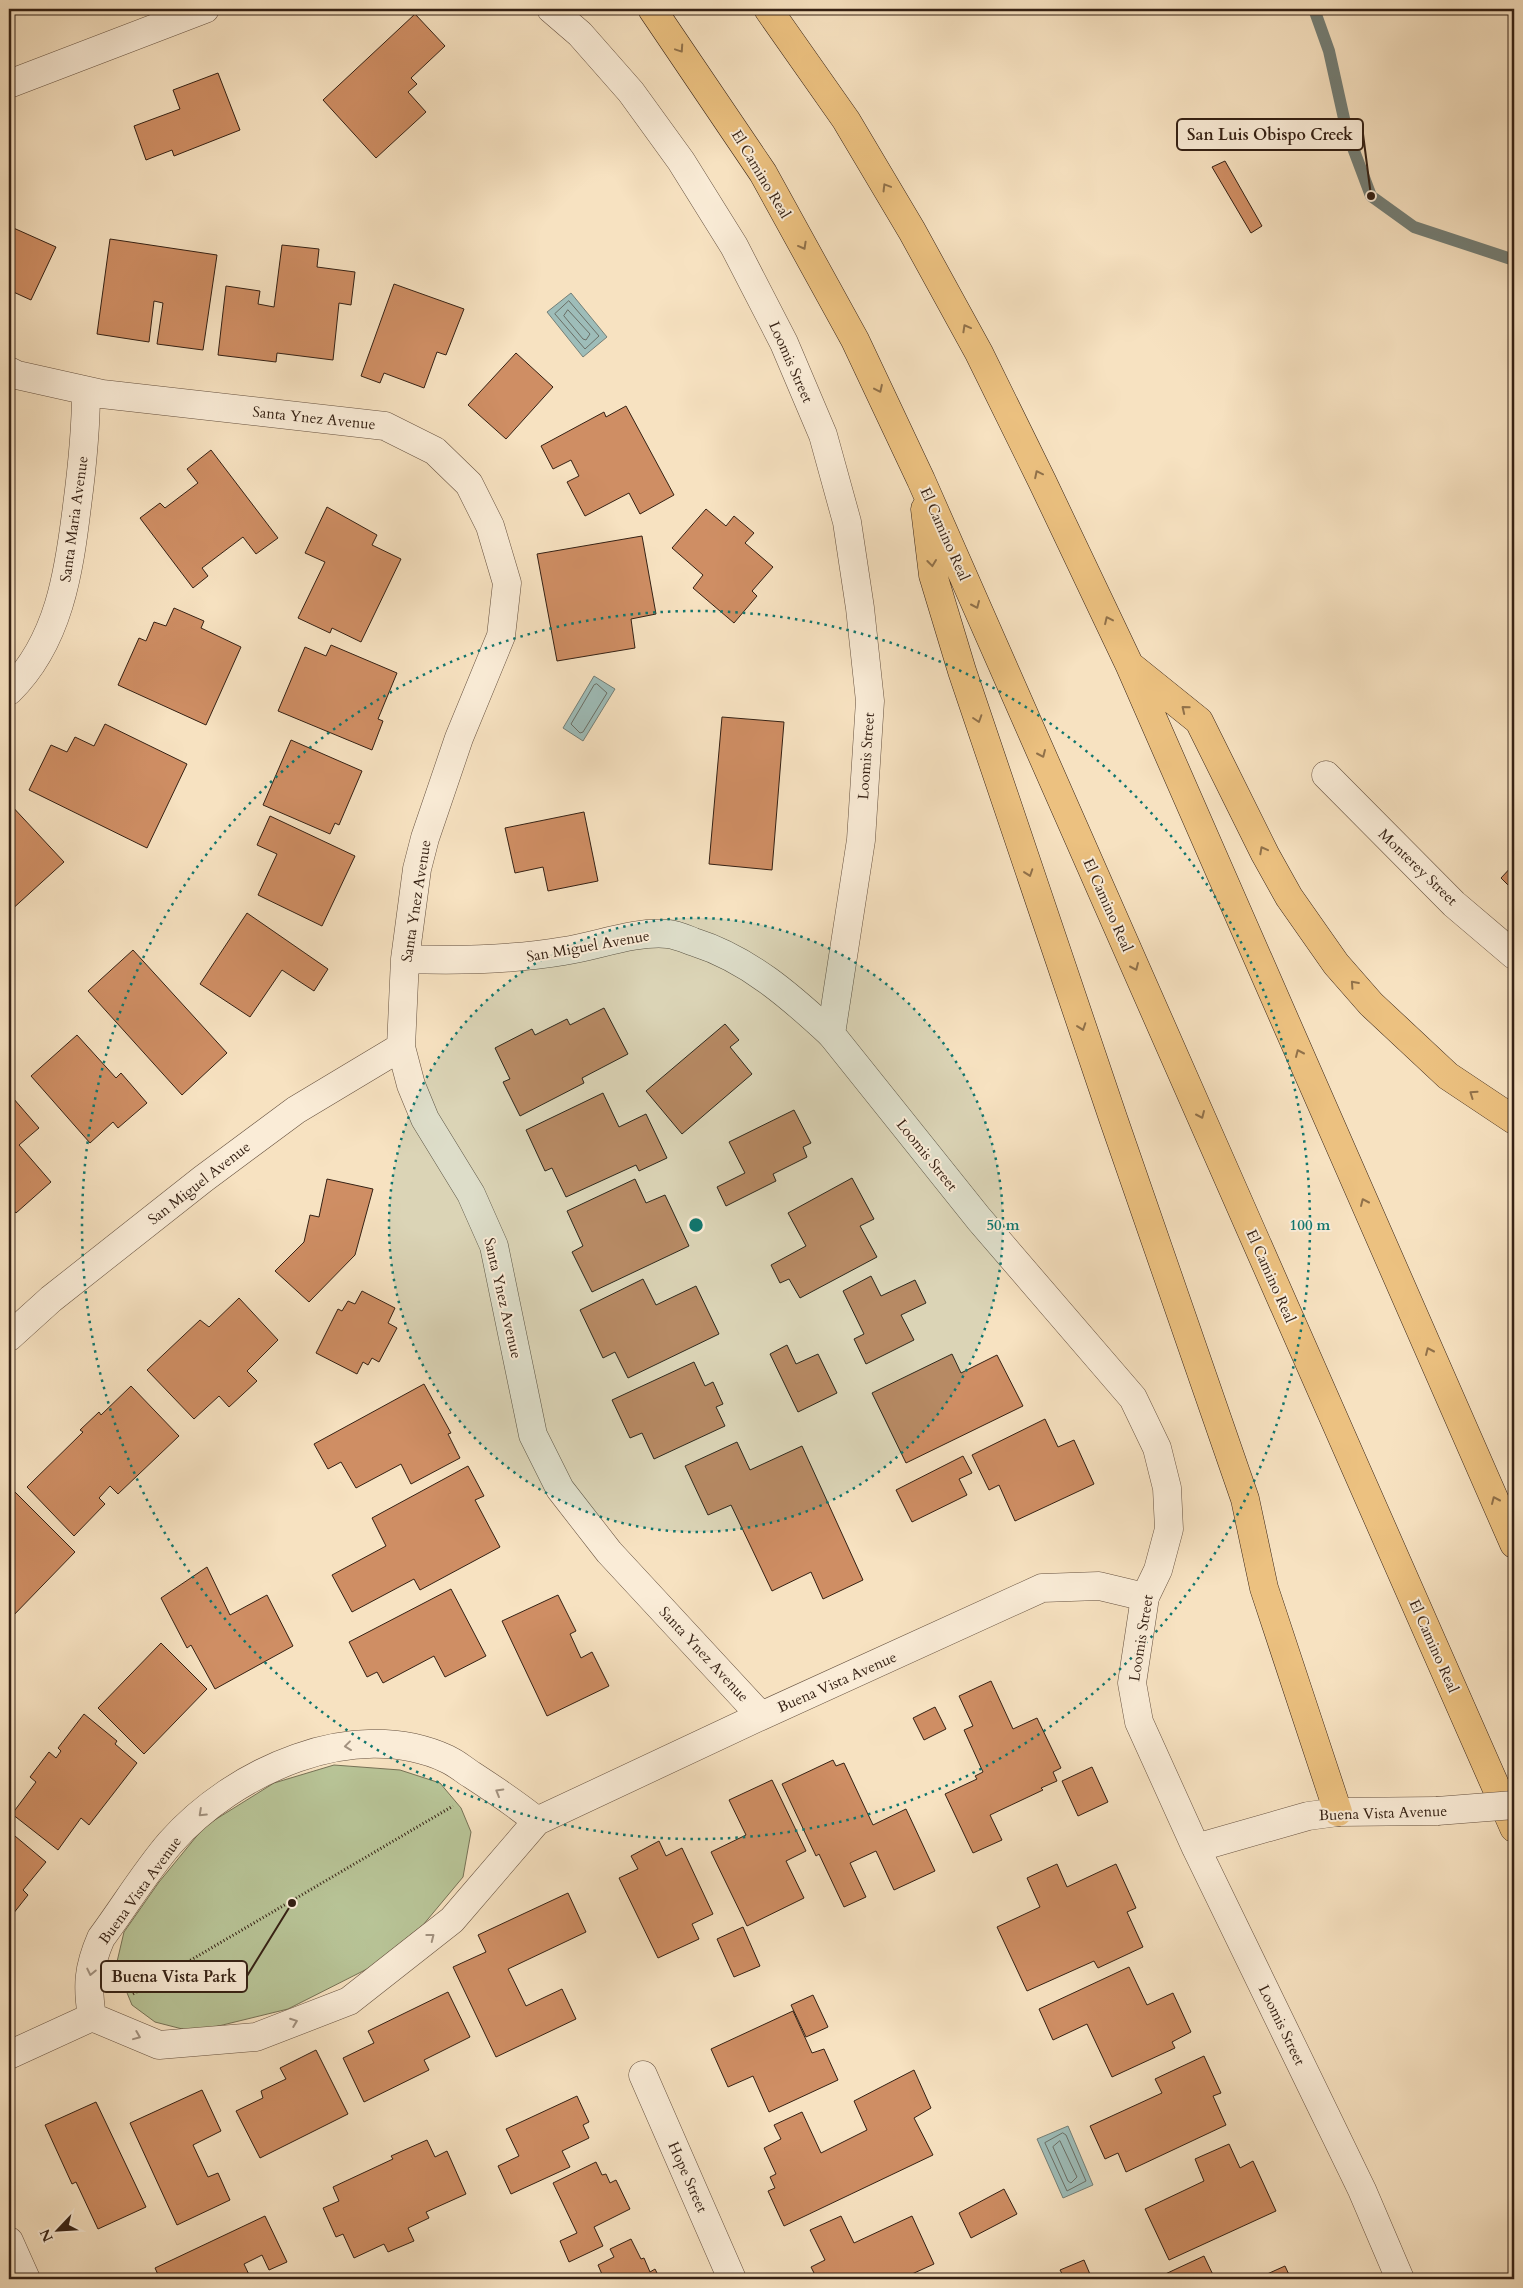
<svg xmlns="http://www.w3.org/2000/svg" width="1523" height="2288" viewBox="0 0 1523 2288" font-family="Cardo,serif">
	<rect width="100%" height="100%" fill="#f7e2c1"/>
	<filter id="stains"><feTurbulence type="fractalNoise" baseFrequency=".004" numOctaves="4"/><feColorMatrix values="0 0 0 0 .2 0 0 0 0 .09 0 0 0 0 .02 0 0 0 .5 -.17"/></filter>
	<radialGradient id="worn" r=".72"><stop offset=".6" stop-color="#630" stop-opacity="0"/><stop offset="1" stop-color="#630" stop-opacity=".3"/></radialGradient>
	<path fill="#b8c497" stroke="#767256" d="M 334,1765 L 400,1770 L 440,1783 L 461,1808 L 471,1832 L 463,1877 L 423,1925 L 369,1968 L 288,2009 L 194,2032 L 155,2022 L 132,2005 L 116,1966 L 124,1932 L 159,1882 L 205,1826 L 274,1783 Z"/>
	<path fill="#9ebdb9" stroke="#747f77" d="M 571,293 L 607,337 L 583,357 L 547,312 Z
		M 594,676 L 615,689 L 583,741 L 563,728 Z
		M 1068,2126 L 1093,2185 L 1063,2198 L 1037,2139 Z"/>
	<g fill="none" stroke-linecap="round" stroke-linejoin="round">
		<path stroke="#6a6f66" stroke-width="1" d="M 569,301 L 599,336 L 585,349 L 555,314 Z
			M 568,310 L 590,334 L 586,340 L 583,339 L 564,316 Z
			M 597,684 L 607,693 L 583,732 L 580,733 L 571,724 L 594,685 Z
			M 1063,2133 L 1066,2135 L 1086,2181 L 1067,2191 L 1045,2143 Z
			M 1060,2141 L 1077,2177 L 1071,2183 L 1068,2181 L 1053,2147 Z"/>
		<path stroke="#747f77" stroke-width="12" d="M 1314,9 L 1329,51 L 1347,132 L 1371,196 L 1414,227 L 1514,260"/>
	</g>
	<path fill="#cf8e64" stroke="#352114" d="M 415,14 L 445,46 L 411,78 L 417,84 L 408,92 L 426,112 L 376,158 L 323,100 Z
		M 218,73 L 240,130 L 174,156 L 172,150 L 146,160 L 134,126 L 180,109 L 173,90 Z
		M 1225,161 L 1262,226 L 1251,233 L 1212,167 Z
		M 9,226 L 56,247 L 31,300 L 9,290 Z
		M 110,239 L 217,255 L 203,350 L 157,344 L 163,303 L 154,301 L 149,342 L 97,334 Z
		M 282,245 L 319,249 L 317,267 L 355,272 L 351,305 L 339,303 L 333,360 L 277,353 L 276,362 L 218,355 L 226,286 L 260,291 L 258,304 L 274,307 Z
		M 394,284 L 464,309 L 446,355 L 437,352 L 424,388 L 384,373 L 380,383 L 361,376 Z
		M 516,353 L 553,387 L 506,439 L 468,405 Z
		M 626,406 L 674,495 L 640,514 L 629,493 L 585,516 L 567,482 L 579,476 L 571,460 L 553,469 L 541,446 L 604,412 L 606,417 Z
		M 211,450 L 278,538 L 256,554 L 243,537 L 202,568 L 208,576 L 193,588 L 140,518 L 160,503 L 165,508 L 198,483 L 187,469 Z
		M 327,507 L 377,535 L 372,545 L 401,559 L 361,642 L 332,628 L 330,633 L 298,618 L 325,562 L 305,553 Z
		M 706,509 L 726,526 L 734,516 L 754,533 L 745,543 L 773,567 L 752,591 L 757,596 L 734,623 L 693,588 L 703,575 L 672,548 Z
		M 642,536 L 656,614 L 631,619 L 635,648 L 557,661 L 537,554 Z
		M 174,608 L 204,621 L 201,628 L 241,647 L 206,725 L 118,685 L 139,638 L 146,641 L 154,622 L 166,626 Z
		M 331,645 L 397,673 L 378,719 L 383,721 L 372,750 L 278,711 L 305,647 L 326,656 Z
		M 722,717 L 784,722 L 772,870 L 709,864 Z
		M 105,724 L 187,764 L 147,848 L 29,790 L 51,745 L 67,752 L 75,737 L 94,746 Z
		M 291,740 L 362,771 L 339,825 L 335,823 L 330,834 L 263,805 Z
		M 9,803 L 64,862 L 9,912 Z
		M 584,812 L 598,881 L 548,891 L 543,867 L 515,873 L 505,828 Z
		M 270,816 L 355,856 L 322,926 L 258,895 L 277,854 L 257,845 Z
		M 1514,864 L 1514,891 L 1501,878 Z
		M 247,913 L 328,969 L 314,991 L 282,970 L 250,1017 L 200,984 Z
		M 133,950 L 227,1053 L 182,1095 L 88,991 Z
		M 604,1008 L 628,1054 L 582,1078 L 584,1083 L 520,1116 L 503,1082 L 510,1079 L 495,1048 L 532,1029 L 535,1035 L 567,1019 L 570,1025 Z
		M 725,1024 L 739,1040 L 730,1047 L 752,1074 L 682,1134 L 646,1091 Z
		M 77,1035 L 116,1078 L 121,1073 L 147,1103 L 118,1128 L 113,1122 L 90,1143 L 31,1076 Z
		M 603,1093 L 619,1127 L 646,1114 L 667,1158 L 639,1171 L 636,1165 L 566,1197 L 552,1168 L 545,1171 L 526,1130 Z
		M 13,1098 L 39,1128 L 19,1145 L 51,1182 L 16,1213 L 9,1205 L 9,1102 Z
		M 794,1110 L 811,1143 L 803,1147 L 807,1157 L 773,1174 L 776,1181 L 726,1206 L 717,1187 L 745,1173 L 729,1142 Z
		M 852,1178 L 874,1219 L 860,1226 L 877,1257 L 800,1298 L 789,1279 L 780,1283 L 771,1265 L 806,1246 L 788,1213 Z
		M 327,1179 L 373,1189 L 355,1255 L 309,1302 L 275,1271 L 304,1242 L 310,1215 L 319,1217 Z
		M 635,1179 L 646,1203 L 665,1195 L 689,1246 L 592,1292 L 572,1252 L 583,1246 L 567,1211 Z
		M 871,1276 L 881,1296 L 915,1280 L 926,1303 L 901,1315 L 914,1340 L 866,1364 L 854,1339 L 864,1334 L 843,1291 Z
		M 643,1279 L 656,1305 L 696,1286 L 719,1334 L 628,1378 L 615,1352 L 603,1358 L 580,1310 Z
		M 362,1291 L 395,1308 L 388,1323 L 397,1328 L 379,1362 L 372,1358 L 368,1365 L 363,1362 L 357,1374 L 316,1353 L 338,1309 L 342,1311 L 348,1301 L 355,1304 Z
		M 239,1298 L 278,1340 L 247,1371 L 257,1381 L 229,1407 L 219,1396 L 194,1419 L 147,1370 L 200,1320 L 209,1327 Z
		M 787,1345 L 796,1364 L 818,1354 L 837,1393 L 798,1412 L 770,1354 Z
		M 952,1354 L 961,1373 L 997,1355 L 1023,1406 L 906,1463 L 872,1393 Z
		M 694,1362 L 705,1386 L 713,1382 L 723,1404 L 716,1407 L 725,1426 L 654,1459 L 642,1433 L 630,1438 L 612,1400 Z
		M 424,1384 L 451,1433 L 448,1434 L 460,1458 L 411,1484 L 401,1464 L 356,1488 L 341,1462 L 328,1469 L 314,1444 Z
		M 131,1386 L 179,1436 L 118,1494 L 110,1486 L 99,1498 L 105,1504 L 74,1536 L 27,1487 L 83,1432 L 80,1430 L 99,1412 L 101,1415 Z
		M 1045,1419 L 1058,1447 L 1074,1440 L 1094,1484 L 1015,1521 L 999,1485 L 989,1490 L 972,1455 Z
		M 737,1442 L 750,1470 L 802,1446 L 863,1580 L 823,1599 L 811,1572 L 772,1591 L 731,1505 L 708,1515 L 685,1466 Z
		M 963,1456 L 972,1473 L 959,1479 L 967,1495 L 912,1522 L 896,1490 Z
		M 468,1466 L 484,1496 L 475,1500 L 500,1547 L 420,1590 L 414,1579 L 352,1612 L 332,1575 L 386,1546 L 372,1518 Z
		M 9,1486 L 75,1552 L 9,1620 Z
		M 207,1567 L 230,1615 L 267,1595 L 293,1646 L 215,1689 L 191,1645 L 187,1648 L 161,1598 Z
		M 451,1589 L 486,1656 L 445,1677 L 434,1656 L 383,1683 L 377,1672 L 367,1677 L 349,1642 Z
		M 558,1595 L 576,1631 L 570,1634 L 581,1658 L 592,1652 L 609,1686 L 547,1716 L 502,1621 Z
		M 161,1643 L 207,1689 L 144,1754 L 98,1708 Z
		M 991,1681 L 1013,1729 L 1037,1718 L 1061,1768 L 1053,1772 L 1057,1781 L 1041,1788 L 1043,1790 L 990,1815 L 1002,1840 L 973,1853 L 945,1794 L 977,1779 L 975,1776 L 983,1772 L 964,1730 L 973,1726 L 959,1696 Z
		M 935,1707 L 946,1729 L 924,1740 L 913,1718 Z
		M 84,1714 L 117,1741 L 115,1744 L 137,1763 L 89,1825 L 81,1818 L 58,1850 L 12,1814 L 36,1782 L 30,1777 L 49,1752 L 56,1758 L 61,1751 L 58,1748 Z
		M 833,1760 L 836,1766 L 844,1763 L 873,1825 L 906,1809 L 935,1871 L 894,1890 L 876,1851 L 850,1863 L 866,1897 L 844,1907 L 819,1854 L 816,1856 L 782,1784 Z
		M 1092,1767 L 1108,1802 L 1078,1816 L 1062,1781 Z
		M 772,1780 L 806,1851 L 786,1861 L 804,1898 L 747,1926 L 711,1852 L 746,1835 L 729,1800 Z
		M 9,1831 L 46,1862 L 23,1890 L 28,1895 L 9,1919 Z
		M 659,1841 L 666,1856 L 682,1848 L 713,1914 L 692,1924 L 699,1939 L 658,1958 L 619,1878 L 638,1869 L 631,1856 Z
		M 1057,1864 L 1067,1887 L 1116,1864 L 1136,1908 L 1127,1912 L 1143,1947 L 1098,1968 L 1094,1961 L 1027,1991 L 997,1927 L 1040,1907 L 1027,1878 Z
		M 568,1893 L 586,1932 L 508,1969 L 526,2006 L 562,1989 L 576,2019 L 496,2057 L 453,1967 L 486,1952 L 478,1935 Z
		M 743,1927 L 760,1966 L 734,1977 L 717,1939 Z
		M 1129,1967 L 1147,2005 L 1173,1993 L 1191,2032 L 1172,2042 L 1175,2048 L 1112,2077 L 1087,2024 L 1053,2040 L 1039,2009 Z
		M 448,1992 L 470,2037 L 424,2060 L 429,2070 L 364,2102 L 343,2058 L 374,2043 L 368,2031 Z
		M 813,1995 L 828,2027 L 806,2037 L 791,2005 Z
		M 793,2011 L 812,2053 L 824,2049 L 838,2080 L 769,2112 L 753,2076 L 728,2087 L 711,2049 Z
		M 316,2050 L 348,2114 L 260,2158 L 236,2111 L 263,2098 L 261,2091 L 286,2079 L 280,2068 Z
		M 1204,2056 L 1221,2093 L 1213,2096 L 1226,2125 L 1126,2172 L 1118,2153 L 1105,2159 L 1090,2126 L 1162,2093 L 1155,2079 Z
		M 914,2070 L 931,2108 L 914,2118 L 933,2155 L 784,2226 L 768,2191 L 775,2188 L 770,2177 L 776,2174 L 764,2148 L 781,2139 L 774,2125 L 802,2112 L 821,2153 L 867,2130 L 854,2101 Z
		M 202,2090 L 221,2131 L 193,2145 L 208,2177 L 218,2173 L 230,2200 L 177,2225 L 130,2123 Z
		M 577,2096 L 589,2122 L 583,2125 L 589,2138 L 562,2151 L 570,2167 L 511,2194 L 498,2166 L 519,2156 L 506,2129 Z
		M 96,2102 L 146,2207 L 98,2229 L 76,2182 L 72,2184 L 45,2125 Z
		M 427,2140 L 435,2157 L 447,2151 L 466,2194 L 426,2212 L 429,2218 L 408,2228 L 414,2241 L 388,2252 L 384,2244 L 354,2258 L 343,2234 L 336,2237 L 323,2208 L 339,2201 L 333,2187 L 393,2159 L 391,2156 Z
		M 1229,2144 L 1240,2168 L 1253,2161 L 1276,2211 L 1169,2260 L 1145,2209 L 1204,2181 L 1195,2159 Z
		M 596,2162 L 602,2175 L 606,2174 L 610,2183 L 616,2180 L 630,2209 L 594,2227 L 603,2246 L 569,2262 L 560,2241 L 577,2233 L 553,2183 Z
		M 1004,2189 L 1017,2214 L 971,2238 L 959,2213 Z
		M 265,2216 L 287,2262 L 269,2270 L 262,2255 L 244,2264 L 251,2279 L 160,2279 L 155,2268 Z
		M 841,2216 L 854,2243 L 912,2216 L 934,2264 L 901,2279 L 817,2279 L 811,2267 L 825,2260 L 810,2230 Z
		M 631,2239 L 641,2259 L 644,2258 L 650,2272 L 655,2269 L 660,2279 L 604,2279 L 598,2265 L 614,2257 L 610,2249 Z
		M 1204,2256 L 1215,2279 L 1162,2279 L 1161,2276 Z
		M 1084,2260 L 1092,2279 L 1065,2279 L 1060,2270 Z
		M 1285,2266 L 1291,2279 L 1256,2279 Z
		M 289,2274 L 292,2279 L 277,2279 Z"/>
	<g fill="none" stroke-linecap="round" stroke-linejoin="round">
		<defs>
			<path id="minor" d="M 9,84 L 205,9
				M 9,371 L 17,375 L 102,394 L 385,426 L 435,451 L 469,484 L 490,526 L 507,583 L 501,636 L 459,738 L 425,838 L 417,869 L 405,959 L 401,1047 L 411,1085 L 425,1119 L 471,1194 L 494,1246 L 533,1435 L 560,1489 L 609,1552 L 761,1716
				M 9,691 C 59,642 69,572 77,506 C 82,468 86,430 86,392
				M 405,959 C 459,961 511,960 564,951 C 598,946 633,931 668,934 C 677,935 686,939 694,942 C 748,959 790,996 831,1034
				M 9,1337 L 51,1299 L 203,1179 L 296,1110 L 401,1047
				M 92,2017 C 87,1986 88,1968 101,1938 C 124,1907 145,1872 170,1843 C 233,1771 354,1716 447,1759 C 456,1763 464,1770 472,1775 C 495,1790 516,1804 537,1821
				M 9,2055 L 92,2017 L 159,2045 L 256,2037 L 349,2001 L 452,1920 L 537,1821 L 761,1716 L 1042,1588 L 1099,1586 L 1145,1597
				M 643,2075 L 732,2279
				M 9,2241 L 26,2279"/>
			<path id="tertiary" d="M 551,9 L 580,34 L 631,92 L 681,161 L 734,246 L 784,343 L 823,435 L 847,522 L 860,608 L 870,701 L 861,840 L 831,1034 L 979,1219 L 1133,1398 L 1157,1448 L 1167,1488 L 1169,1529 L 1158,1570 L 1145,1597 L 1132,1683 L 1139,1722 L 1196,1848 L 1362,2190 L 1400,2279
				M 1326,775 L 1454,904 L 1514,955
				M 1196,1848 L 1308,1816 L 1338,1812 L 1437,1811"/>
			<path id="motorway" d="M 652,9 L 763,173 L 855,340 L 921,480 L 1514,1828
				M 768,9 L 846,120 L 912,231 L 979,353 L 1042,481 L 1129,664 L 1514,1544
				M 925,509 L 933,575 L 962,671 L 1113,1118 L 1245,1499 L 1264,1588 L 1338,1812
				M 1132,667 L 1199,721 L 1265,854 L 1289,897 L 1336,964 L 1371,1004 L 1448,1076 L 1514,1120"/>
		</defs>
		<use href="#minor" stroke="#66513f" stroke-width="29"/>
		<use href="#tertiary" stroke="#66513f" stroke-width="29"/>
		<use href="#motorway" stroke="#352114" stroke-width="29"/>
		<path stroke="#352114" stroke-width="3" stroke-dasharray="1 2.5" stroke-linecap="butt" d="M 133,1994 L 453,1806"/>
		<use href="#minor" stroke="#faecd7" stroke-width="28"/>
		<use href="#tertiary" stroke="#faecd7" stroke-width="28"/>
		<use href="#motorway" stroke="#ecc180" stroke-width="28"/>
		<defs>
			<path id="tertiary-bridge" d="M 1437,1811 L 1514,1805"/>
		</defs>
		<use href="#tertiary-bridge" stroke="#66513f" stroke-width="29" stroke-linecap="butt"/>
		<use href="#tertiary-bridge" stroke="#faecd7" stroke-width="28"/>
	</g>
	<defs><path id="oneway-chevron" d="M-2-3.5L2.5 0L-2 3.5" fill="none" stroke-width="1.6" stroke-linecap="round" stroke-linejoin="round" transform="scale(1.25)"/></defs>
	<g stroke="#90714a">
		<use href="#oneway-chevron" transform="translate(680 49) rotate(56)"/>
		<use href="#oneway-chevron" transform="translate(886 187) rotate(-121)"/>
		<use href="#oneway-chevron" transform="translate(803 246) rotate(61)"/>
		<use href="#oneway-chevron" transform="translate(966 328) rotate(-119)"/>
		<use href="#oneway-chevron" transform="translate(879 389) rotate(65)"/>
		<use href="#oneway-chevron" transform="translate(1038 474) rotate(-116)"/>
		<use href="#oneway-chevron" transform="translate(932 563) rotate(83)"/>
		<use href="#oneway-chevron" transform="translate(976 605) rotate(66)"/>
		<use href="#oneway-chevron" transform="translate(1108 620) rotate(-115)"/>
		<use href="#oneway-chevron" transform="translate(1185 709) rotate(-141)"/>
		<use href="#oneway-chevron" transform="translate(978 719) rotate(72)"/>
		<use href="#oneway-chevron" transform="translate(1042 754) rotate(66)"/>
		<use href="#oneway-chevron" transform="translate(1263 850) rotate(-118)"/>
		<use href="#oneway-chevron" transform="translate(1029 873) rotate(71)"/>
		<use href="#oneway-chevron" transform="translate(1135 967) rotate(66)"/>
		<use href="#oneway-chevron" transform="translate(1354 984) rotate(-132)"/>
		<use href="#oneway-chevron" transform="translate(1082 1027) rotate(71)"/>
		<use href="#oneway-chevron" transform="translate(1299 1053) rotate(-114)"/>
		<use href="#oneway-chevron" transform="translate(1473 1094) rotate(-145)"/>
		<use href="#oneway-chevron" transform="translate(1201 1115) rotate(66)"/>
		<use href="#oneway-chevron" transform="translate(1364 1202) rotate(-114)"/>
		<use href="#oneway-chevron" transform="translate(1429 1351) rotate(-114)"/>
		<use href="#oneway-chevron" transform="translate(1495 1500) rotate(-114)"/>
	</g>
	<g stroke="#a1917f">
		<use href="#oneway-chevron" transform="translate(348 1746) rotate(173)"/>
		<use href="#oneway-chevron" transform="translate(499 1792) rotate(-150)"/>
		<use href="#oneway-chevron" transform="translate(202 1813) rotate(137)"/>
		<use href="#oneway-chevron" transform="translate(431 1937) rotate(-38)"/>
		<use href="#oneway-chevron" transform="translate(91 1972) rotate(102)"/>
		<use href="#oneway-chevron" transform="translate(294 2022) rotate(-21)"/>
		<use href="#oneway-chevron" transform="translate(137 2036) rotate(22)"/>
	</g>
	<circle cx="696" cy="1225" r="307" fill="#0f766e" fill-opacity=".12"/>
	<g fill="none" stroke="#0f766e" stroke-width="2.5" stroke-dasharray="2.5 5">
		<circle cx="696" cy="1225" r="307"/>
		<circle cx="696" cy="1225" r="614"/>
	</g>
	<g text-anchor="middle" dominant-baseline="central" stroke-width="4" stroke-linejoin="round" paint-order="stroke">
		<g font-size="15" fill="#352114" stroke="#faecd7">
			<text transform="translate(761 174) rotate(59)">El Camino Real</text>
			<text transform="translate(791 362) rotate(66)">Loomis Street</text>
			<text transform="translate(314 418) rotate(6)">Santa Ynez Avenue</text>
			<text transform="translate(74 519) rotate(-82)">Santa Maria Avenue</text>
			<text transform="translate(945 534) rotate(66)">El Camino Real</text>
			<text transform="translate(866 756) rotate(-86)">Loomis Street</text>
			<text transform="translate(1418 867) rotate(44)">Monterey Street</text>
			<text transform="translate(416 901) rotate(-81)">Santa Ynez Avenue</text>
			<text transform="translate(1108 905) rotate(66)">El Camino Real</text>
			<text transform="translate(588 946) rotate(-10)">San Miguel Avenue</text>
			<text transform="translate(927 1155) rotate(51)">Loomis Street</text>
			<text transform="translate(199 1183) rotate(-38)">San Miguel Avenue</text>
			<text transform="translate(1271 1276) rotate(66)">El Camino Real</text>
			<text transform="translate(503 1298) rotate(77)">Santa Ynez Avenue</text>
			<text transform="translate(1141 1638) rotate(-81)">Loomis Street</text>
			<text transform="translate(1434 1646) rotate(66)">El Camino Real</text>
			<text transform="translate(704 1654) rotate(47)">Santa Ynez Avenue</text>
			<text transform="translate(837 1682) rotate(-24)">Buena Vista Avenue</text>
			<text transform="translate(1383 1813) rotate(-2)">Buena Vista Avenue</text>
			<text transform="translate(140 1890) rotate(-54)">Buena Vista Avenue</text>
			<text transform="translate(1282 2025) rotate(64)">Loomis Street</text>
			<text transform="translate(688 2177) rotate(66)">Hope Street</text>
		</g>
	</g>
	<circle cx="696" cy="1225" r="8" fill="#0f766e" stroke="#faecd7" stroke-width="2.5"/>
	<g font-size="15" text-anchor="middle" font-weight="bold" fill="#0f766e" stroke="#faecd7" stroke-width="4" stroke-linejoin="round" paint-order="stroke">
		<text x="1003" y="1230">50 m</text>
		<text x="1310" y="1230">100 m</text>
	</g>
	<path fill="none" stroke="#352114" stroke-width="2" d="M1371 196L1363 134M292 1903L247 1976"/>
	<g fill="#352114" stroke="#faecd7" stroke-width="2">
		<circle cx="1371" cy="196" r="5"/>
		<circle cx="292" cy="1903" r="5"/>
	</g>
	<g fill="#faecd7" stroke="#352114" stroke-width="2">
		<rect x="1177" y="119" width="186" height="31" rx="5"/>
		<rect x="101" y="1961" width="146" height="31" rx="5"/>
	</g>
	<g font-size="16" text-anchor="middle" font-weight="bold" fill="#352114">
		<text x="1270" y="140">San Luis Obispo Creek</text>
		<text x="174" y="1982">Buena Vista Park</text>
	</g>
	<rect width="1523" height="2288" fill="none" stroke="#f7e2c1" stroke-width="30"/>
	<rect x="10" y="10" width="1503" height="2268" fill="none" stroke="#352114" stroke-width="2.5"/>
	<rect x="15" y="15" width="1493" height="2258" fill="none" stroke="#352114"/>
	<g transform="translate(58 2230) rotate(245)" stroke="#faecd7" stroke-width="4" paint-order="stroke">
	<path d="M0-4L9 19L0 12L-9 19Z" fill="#352114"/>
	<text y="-8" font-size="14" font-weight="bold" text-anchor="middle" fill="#352114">N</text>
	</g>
	<rect width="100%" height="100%" filter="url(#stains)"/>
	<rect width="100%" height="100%" fill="url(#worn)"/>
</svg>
